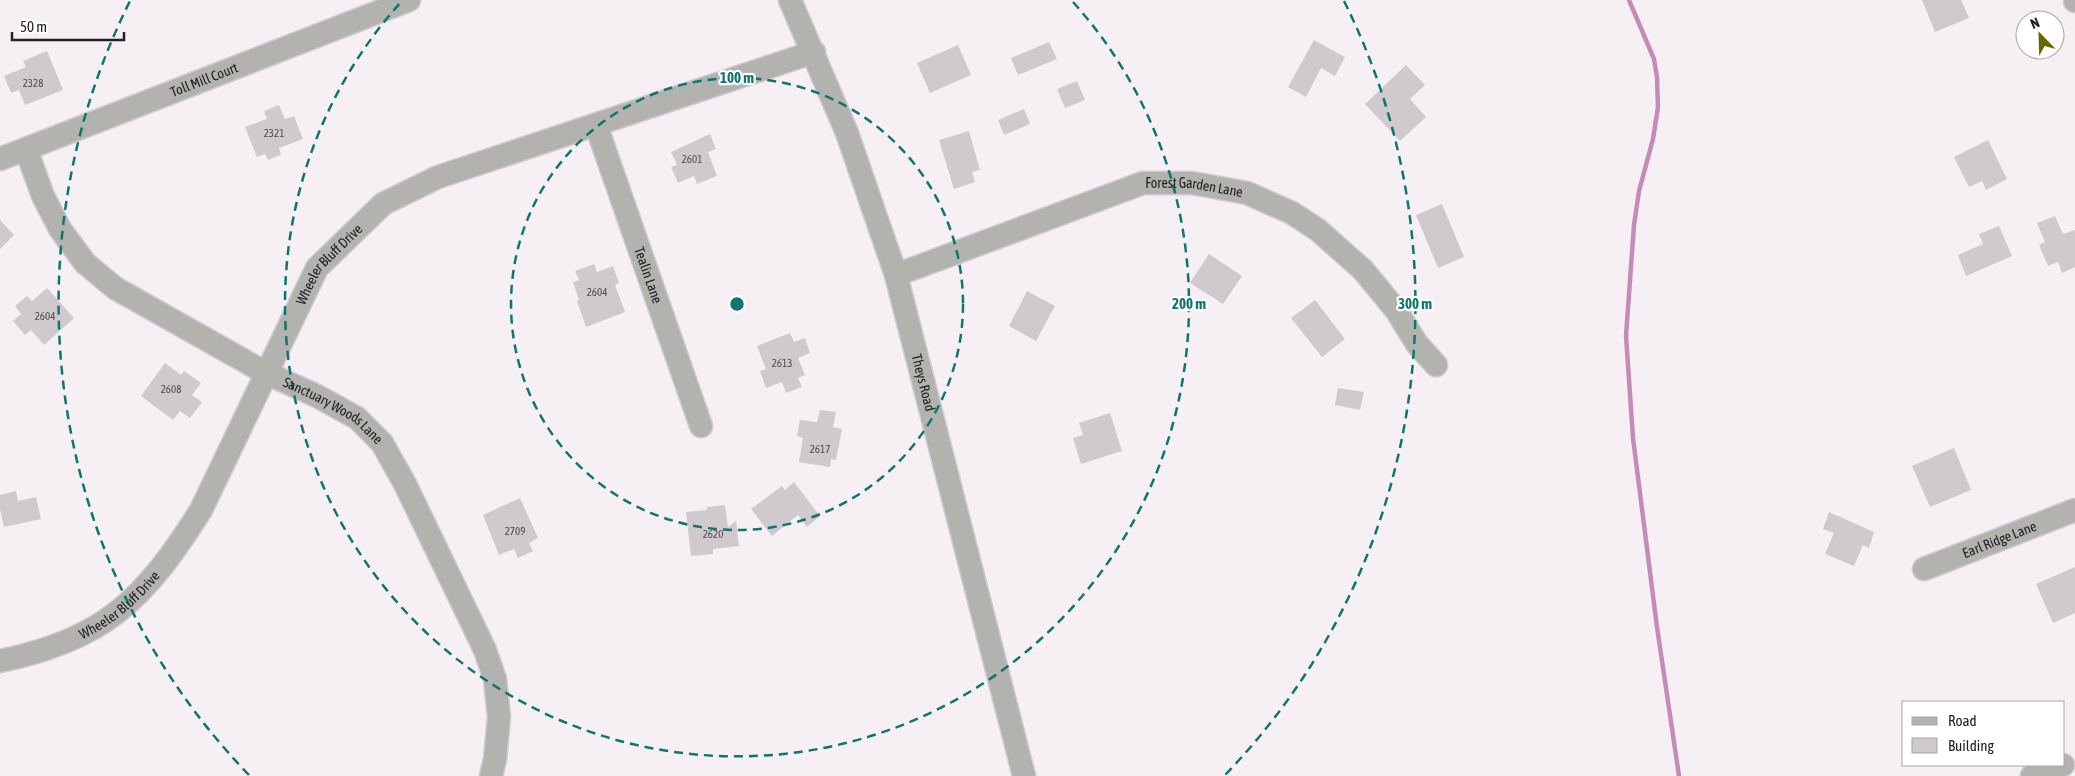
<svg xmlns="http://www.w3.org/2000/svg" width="2075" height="776" viewBox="0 0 2075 776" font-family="'Asap Condensed',sans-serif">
	<rect width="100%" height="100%" fill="#f6f0f4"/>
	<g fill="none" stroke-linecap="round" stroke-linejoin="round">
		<path stroke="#c38bb5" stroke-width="4.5" d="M 1629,0 L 1654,59 L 1657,77 L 1658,107 L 1653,139 L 1639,191 L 1634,225 L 1626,336 L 1633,438 L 1657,627 L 1679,776"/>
	</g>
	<path fill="#d0c9ce" d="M 1922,0 L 1961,0 L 1969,18 L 1935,32 Z
		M 1314,40 L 1345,57 L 1335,76 L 1321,68 L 1306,97 L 1288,87 Z
		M 1049,42 L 1057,59 L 1018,75 L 1011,58 Z
		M 958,45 L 971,75 L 930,93 L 917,63 Z
		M 47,51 L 63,90 L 25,105 L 19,90 L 11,93 L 4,76 L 26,67 L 23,61 Z
		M 1406,65 L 1425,85 L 1410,99 L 1426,117 L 1400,141 L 1365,104 Z
		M 1077,81 L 1085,100 L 1065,108 L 1057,89 Z
		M 279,105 L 285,119 L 294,116 L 303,139 L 279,148 L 281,155 L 268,160 L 265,154 L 257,157 L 245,127 L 267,119 L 264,111 Z
		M 1024,109 L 1030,124 L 1004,135 L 998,120 Z
		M 969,131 L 980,170 L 972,172 L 975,182 L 954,189 L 939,140 Z
		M 710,134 L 716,149 L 708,152 L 717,176 L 697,184 L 694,176 L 678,183 L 671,167 L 677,165 L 671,152 Z
		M 1988,140 L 2007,179 L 1986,190 L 1982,181 L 1969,187 L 1954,157 Z
		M 1442,204 L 1464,257 L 1438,268 L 1416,215 Z
		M 2055,216 L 2063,234 L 2075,230 L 2075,267 L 2062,273 L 2058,262 L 2048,266 L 2039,245 L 2045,242 L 2037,223 Z
		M 0,220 L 14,235 L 0,249 Z
		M 1999,226 L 2012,256 L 1966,276 L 1958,255 L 1983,244 L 1979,234 Z
		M 1209,254 L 1242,276 L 1223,304 L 1190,283 Z
		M 594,264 L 597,272 L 613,266 L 619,283 L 615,285 L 625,312 L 586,327 L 577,301 L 579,300 L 573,282 L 579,280 L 575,271 Z
		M 47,288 L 74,318 L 44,345 L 31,330 L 25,335 L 13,321 L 21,314 L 15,306 L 27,296 L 32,301 Z
		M 1027,291 L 1055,306 L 1036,341 L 1009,326 Z
		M 1315,300 L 1345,339 L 1322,357 L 1291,318 Z
		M 790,333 L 794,342 L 805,338 L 810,353 L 798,358 L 805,375 L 798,378 L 802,387 L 786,393 L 782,382 L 766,388 L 760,371 L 766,369 L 757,346 Z
		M 165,363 L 181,375 L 184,371 L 201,383 L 192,395 L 202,402 L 190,418 L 180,411 L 173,420 L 141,396 Z
		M 1338,388 L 1364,392 L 1360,410 L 1335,405 Z
		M 820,410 L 836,412 L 833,427 L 842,429 L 836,460 L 831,459 L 830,467 L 799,462 L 803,438 L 797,436 L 800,420 L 817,422 Z
		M 1110,413 L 1122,451 L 1081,464 L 1073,438 L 1083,435 L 1079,423 Z
		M 1954,448 L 1971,490 L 1930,507 L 1912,466 Z
		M 794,482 L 820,516 L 807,527 L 798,515 L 772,536 L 751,509 L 782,486 L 785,490 Z
		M 16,491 L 18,501 L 36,497 L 41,519 L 4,527 L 0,509 L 0,495 Z
		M 520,498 L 538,538 L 529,543 L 533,551 L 518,558 L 514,549 L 499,555 L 483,515 Z
		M 725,505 L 728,527 L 736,521 L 739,546 L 713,549 L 713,554 L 691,556 L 686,512 L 707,510 L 707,507 Z
		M 1829,512 L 1874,532 L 1869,548 L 1863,545 L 1854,566 L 1825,554 L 1834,533 L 1823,529 Z
		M 2075,567 L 2075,613 L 2053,623 L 2036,584 Z"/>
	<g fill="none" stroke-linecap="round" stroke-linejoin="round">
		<defs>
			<g id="minor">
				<path id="s1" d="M 790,0 L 847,133 L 896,275 L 1024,776"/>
				<path d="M 2075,0 L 2075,1"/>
				<path id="s2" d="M 596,125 L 701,426"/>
				<path id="s3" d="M 26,149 L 43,196 L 60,229 L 85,263 L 115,288 L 266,373 L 317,396 L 357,418 L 382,443 L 405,484 L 485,650 L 495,679 L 499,717 L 495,759 L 491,776"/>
				<path id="s4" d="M 0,159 L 409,0"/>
				<path id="s5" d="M 896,275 L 1143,183 L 1192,183 L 1247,193 L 1292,213 L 1318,230 L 1363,270 L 1396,310 L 1417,344 L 1436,365"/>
				<path id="s6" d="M 1924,569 L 2075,510"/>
				<path id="s7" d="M 0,661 C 39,653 84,638 116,613 C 151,586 177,548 201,510 L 317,268 L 383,204 L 438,177 L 814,52"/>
				<path d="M 2032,776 L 2063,765"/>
			</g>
		</defs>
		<use href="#minor" stroke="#d0cbce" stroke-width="25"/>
		<use href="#minor" stroke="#b2b2af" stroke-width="22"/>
	</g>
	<g fill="none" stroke="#0f766e" stroke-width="2.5" stroke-dasharray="9 6">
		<circle cx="737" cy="304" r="226"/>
		<path d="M1073 2A452 452 0 1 1 401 2"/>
		<path d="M249 775A678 678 0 0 1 130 1M1344 1A678 678 0 0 1 1225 775"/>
	</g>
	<g text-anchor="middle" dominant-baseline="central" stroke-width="4.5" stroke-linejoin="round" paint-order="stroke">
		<g font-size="11" fill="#4e4a4d">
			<text x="33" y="83">2328</text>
			<text x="274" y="133">2321</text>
			<text x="692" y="159">2601</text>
			<text x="597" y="292">2604</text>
			<text x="45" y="316">2604</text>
			<text x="782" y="363">2613</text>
			<text x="171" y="389">2608</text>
			<text x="820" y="449">2617</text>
			<text x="515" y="531">2709</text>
			<text x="713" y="534">2620</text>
		</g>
		<g font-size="14" fill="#222022" stroke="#fff">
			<text stroke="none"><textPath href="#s4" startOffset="219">Toll Mill Court</textPath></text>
			<text stroke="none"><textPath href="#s5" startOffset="315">Forest Garden Lane</textPath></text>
			<text stroke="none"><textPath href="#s7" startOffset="539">Wheeler Bluff Drive</textPath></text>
			<text stroke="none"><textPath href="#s2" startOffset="159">Tealin Lane</textPath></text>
			<text stroke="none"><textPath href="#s1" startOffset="406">Theys Road</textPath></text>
			<text stroke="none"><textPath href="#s3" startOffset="419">Sanctuary Woods Lane</textPath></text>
			<text stroke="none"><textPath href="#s6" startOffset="81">Earl Ridge Lane</textPath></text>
			<text stroke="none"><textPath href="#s7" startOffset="134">Wheeler Bluff Drive</textPath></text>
		</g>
	</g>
	<circle cx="737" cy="304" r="8" fill="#0f766e" stroke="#fff" stroke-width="2.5"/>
	<g font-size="15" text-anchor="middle" font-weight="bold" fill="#0f766e" stroke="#fff" stroke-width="4.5" stroke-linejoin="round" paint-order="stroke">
		<text x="737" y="83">100 m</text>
		<text x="1189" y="309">200 m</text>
		<text x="1415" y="309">300 m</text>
	</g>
	<rect x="1902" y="701" width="162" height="65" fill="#ffffff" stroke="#a7a6a7"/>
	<rect x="1912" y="717" width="25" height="8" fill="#b2b2af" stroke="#a7a6a7"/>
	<text x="1948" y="726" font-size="15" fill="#222022">Road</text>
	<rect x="1912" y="738" width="25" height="15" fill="#d0c9ce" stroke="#a7a6a7"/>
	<text x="1948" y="751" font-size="15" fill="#222022">Building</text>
	<g transform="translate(2040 35) rotate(337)"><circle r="24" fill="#ffffff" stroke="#a7a6a7"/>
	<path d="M0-4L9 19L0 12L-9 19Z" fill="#676802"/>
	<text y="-8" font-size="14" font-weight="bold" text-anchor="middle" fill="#222022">N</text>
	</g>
	<path d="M12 32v8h112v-8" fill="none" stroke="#222022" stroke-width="2.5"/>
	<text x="20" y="32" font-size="15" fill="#222022" stroke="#ffffff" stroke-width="4" paint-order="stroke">50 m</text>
</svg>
